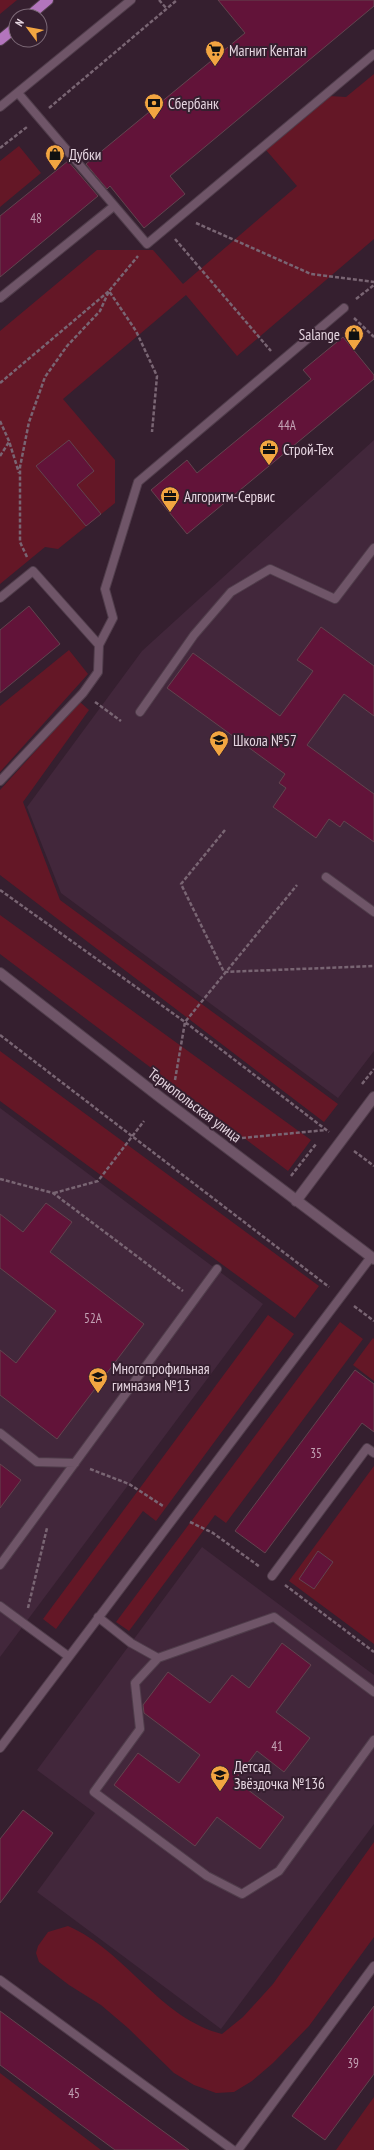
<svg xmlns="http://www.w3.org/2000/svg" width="374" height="2150" viewBox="0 0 374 2150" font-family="'PT Sans Narrow',sans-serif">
	<rect width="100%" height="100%" fill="#351f2f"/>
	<path fill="#42273b" d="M 374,440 L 374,1051 L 338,1098 L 61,893 L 27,807 L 142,651 Z
		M 0,1108 L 263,1304 L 0,1657 Z
		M 202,1547 L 374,1675 L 374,1824 L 221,2029 L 37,1892 L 95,1813 L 37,1770 Z"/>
	<path fill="#641726" d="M 0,0 L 17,0 L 0,14 Z
		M 374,74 L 374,239 L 237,356 L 186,295 L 63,399 L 115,460 L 115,503 L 58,549 L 45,547 L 0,584 L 0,331 L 97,250 L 153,250 L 183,284 L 297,186 L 266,150 L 329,96 L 346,97 Z
		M 19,146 L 41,173 L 0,207 L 0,161 Z
		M 69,650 L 88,674 L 0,772 L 0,706 Z
		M 80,702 L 89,710 L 23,802 L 60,900 L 338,1104 L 324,1122 L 0,875 L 0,790 Z
		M 0,915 L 311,1140 L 288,1171 L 0,954 Z
		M 0,1051 L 319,1286 L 295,1318 L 0,1101 Z
		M 268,1315 L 294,1334 L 156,1521 L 143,1511 L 56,1629 L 43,1619 Z
		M 340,1322 L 363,1339 L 226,1523 L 215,1515 L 129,1631 L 116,1622 Z
		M 373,1338 L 374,1339 L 374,1381 L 353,1365 Z
		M 374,1466 L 374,1644 L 289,1581 Z
		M 374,1842 L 374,1937 L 309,2026 L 273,2063 L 252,2081 L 234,2092 L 216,2093 L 194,2085 L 174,2073 L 128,2028 L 101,2005 L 69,1985 L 39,1962 L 36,1953 L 38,1946 L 48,1932 L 68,1926 C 126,1951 159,2018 222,2034 L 243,2017 L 273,1984 Z
		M 0,2073 L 101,2150 L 0,2150 Z
		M 374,2097 L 374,2150 L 336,2150 Z"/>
	<path fill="#621339" stroke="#62444f" d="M 218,0 L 374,0 L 374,6 L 170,176 L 185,194 L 144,228 L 110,186 L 107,189 L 86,164 L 245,33 Z
		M 68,161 L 98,196 L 0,277 L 0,216 Z
		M 343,337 L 374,375 L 374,379 L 187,534 L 151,490 L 187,460 L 197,473 L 311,379 L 303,370 Z
		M 69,440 L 94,471 L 77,485 L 101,514 L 86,526 L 36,466 Z
		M 29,606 L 60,644 L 0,693 L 0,630 Z
		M 321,627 L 374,666 L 374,716 L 344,694 L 307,745 L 374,794 L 374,842 L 344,821 L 340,827 L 329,819 L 316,838 L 273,807 L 286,788 L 279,783 L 285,774 L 167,688 L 193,653 L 280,716 L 313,671 L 297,660 Z
		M 46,1203 L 72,1222 L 50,1252 L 144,1324 L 57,1439 L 0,1395 L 0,1350 L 16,1363 L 56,1311 L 0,1268 L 0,1214 L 23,1232 Z
		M 355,1370 L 374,1384 L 374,1432 L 362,1423 L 265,1553 L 235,1531 Z
		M 0,1464 L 21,1480 L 0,1508 Z
		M 318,1551 L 333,1562 L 314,1589 L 299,1579 Z
		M 282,1643 L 311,1665 L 276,1712 L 310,1738 L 284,1772 L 257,1751 L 235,1780 L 284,1817 L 260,1849 L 217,1817 L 195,1846 L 114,1785 L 138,1753 L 179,1783 L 200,1755 L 144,1713 L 143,1705 L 168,1672 L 210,1703 L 232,1675 L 249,1688 Z
		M 23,1810 L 53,1833 L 0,1903 L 0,1839 Z
		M 374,2006 L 374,2074 L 325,2140 L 292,2116 Z
		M 0,2011 L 145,2118 L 189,2150 L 115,2150 L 0,2065 Z"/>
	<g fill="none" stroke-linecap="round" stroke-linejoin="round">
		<defs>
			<path id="service" d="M 18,93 L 147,244 L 374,54
				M 0,107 L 131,0
				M 0,298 L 114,206
				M 0,598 L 33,571 L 99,645
				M 140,712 L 194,635 L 231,592 L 270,569 L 335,599 L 374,548
				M 0,781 L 83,693 L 98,672 L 99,645 L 113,618 L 105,589 L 138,482 L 344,308
				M 326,877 L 374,912
				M 0,1433 L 37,1462 L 75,1463
				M 0,1565 L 217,1269
				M 272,1576 L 367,1448 L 374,1453
				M 0,1606 L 68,1656
				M 98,1617 L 131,1643 L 158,1658
				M 374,1692 L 274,1617 L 158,1658 L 135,1683 L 140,1729 L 94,1792 L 207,1876 L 242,1894 L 279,1871 L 374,1740
				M 0,1748 L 371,1257
				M 0,1980 L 233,2150
				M 238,2150 L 374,1966"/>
			<path id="minor" d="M 0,973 L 161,1098 L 374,1259
				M 296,1201 L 374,1097"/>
			<path id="primary" d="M 29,16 L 48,0
				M 0,40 L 16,27"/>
		</defs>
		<use href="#service" stroke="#503d4b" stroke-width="10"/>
		<use href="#minor" stroke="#503d4b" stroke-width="12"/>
		<use href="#primary" stroke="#503d4b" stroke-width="12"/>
		<path stroke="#796573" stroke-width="2.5" stroke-dasharray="4 2" stroke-linecap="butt" d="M 159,0 L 167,9
			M 49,108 L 177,0
			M 0,148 L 27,127
			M 196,223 L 311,274 L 374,282
			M 175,239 L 271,351
			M 356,299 L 374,285
			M 354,318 L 374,337
			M 0,383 L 109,291 L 136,331 L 157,376 L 152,432
			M 0,421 L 9,441 L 19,473
			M 0,456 L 9,442
			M 27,557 L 20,542 L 20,467 L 29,422 L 45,377 L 67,346 L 100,311 L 109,291 L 138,256
			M 95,702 L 121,721
			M 225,830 L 181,884 L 224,972 L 374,966
			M 0,890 L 185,1022 L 329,1132
			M 0,1035 L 329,1287
			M 175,1080 L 185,1022 L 297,885
			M 362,1084 L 374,1069
			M 242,1138 L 326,1130
			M 354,1151 L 374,1166
			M 291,1176 L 316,1144
			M 0,1179 L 53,1193 L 183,1291
			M 54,1193 L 98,1181 L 144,1121
			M 354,1306 L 374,1321
			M 90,1469 L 129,1484 L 163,1506
			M 190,1522 L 213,1533 L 260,1567
			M 285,1585 L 374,1652
			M 28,1608 L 47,1528"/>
		<use href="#service" stroke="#6f5568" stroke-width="8"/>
		<use href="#minor" stroke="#6f5568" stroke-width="10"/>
		<use href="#primary" stroke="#b375bd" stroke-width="10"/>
	</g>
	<defs>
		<symbol id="supermarket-pin" viewBox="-11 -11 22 30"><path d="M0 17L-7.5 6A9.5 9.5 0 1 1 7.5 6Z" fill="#f2a541" stroke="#351f2f"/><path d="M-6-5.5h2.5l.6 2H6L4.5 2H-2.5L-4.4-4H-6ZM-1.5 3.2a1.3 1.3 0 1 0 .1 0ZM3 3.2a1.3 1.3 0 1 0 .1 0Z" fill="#111"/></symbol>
		<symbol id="bank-pin" viewBox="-11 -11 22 30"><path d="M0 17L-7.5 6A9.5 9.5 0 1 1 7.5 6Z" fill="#f2a541" stroke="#351f2f"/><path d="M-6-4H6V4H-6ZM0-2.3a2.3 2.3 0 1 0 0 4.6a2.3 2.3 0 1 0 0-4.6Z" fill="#111"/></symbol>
		<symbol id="shop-pin" viewBox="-11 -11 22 30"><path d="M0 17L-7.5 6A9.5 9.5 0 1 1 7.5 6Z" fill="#f2a541" stroke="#351f2f"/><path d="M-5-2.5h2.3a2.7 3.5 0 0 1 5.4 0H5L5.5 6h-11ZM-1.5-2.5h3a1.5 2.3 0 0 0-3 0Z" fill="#111"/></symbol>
		<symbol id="office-pin" viewBox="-11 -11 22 30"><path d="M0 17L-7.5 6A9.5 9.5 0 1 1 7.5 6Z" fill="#f2a541" stroke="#351f2f"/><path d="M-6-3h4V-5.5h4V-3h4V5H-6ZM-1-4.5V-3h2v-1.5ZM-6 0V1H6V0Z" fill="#111"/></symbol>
		<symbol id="school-pin" viewBox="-11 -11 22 30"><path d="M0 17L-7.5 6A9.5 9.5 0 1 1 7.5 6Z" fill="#f2a541" stroke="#351f2f"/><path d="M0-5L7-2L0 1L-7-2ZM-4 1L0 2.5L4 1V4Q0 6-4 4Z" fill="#111"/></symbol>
	</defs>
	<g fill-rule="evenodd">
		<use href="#supermarket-pin" x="204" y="39" width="22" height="30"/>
		<use href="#bank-pin" x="143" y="92" width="22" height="30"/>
		<use href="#shop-pin" x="44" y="143" width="22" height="30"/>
		<use href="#shop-pin" x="343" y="323" width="22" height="30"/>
		<use href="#office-pin" x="258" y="438" width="22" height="30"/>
		<use href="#office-pin" x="159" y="485" width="22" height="30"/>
		<use href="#school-pin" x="208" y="729" width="22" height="30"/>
		<use href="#school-pin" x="87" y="1366" width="22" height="30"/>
		<use href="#school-pin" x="209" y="1764" width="22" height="30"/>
	</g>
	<g text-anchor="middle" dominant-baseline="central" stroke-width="4" stroke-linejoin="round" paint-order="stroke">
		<g font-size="13" fill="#c4a4b6">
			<text x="36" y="218">48</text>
			<text x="287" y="425">44А</text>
			<text x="93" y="1318">52А</text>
			<text x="316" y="1453">35</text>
			<text x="277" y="1746">41</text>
			<text x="353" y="2063">39</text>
			<text x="74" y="2093">45</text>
		</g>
		<g font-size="15" fill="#e5d5e0" stroke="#351f2f" text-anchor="start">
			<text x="229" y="50">Магнит Кентан</text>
			<text x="168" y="103">Сбербанк</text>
			<text x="69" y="154">Дубки</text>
			<text x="340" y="334" text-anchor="end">Salange</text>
			<text x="283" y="449">Строй-Тех</text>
			<text x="184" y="496">Алгоритм-Сервис</text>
			<text x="233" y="740">Школа №57</text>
			<text x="112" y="1368">Многопрофильная<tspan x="112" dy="17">гимназия №13</tspan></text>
			<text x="234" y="1766">Детсад<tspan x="234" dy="17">Звёздочка №136</tspan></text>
		</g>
		<g font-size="15" fill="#e5d5e0" stroke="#351f2f">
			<text transform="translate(195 1105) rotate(37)">Тернопольская улица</text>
		</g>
	</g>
	<g transform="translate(28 28) rotate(302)"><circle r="19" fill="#351f2f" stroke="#7b6876"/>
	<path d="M0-3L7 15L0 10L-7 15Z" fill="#f2a541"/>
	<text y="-6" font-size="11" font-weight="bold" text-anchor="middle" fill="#e5d5e0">N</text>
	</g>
</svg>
